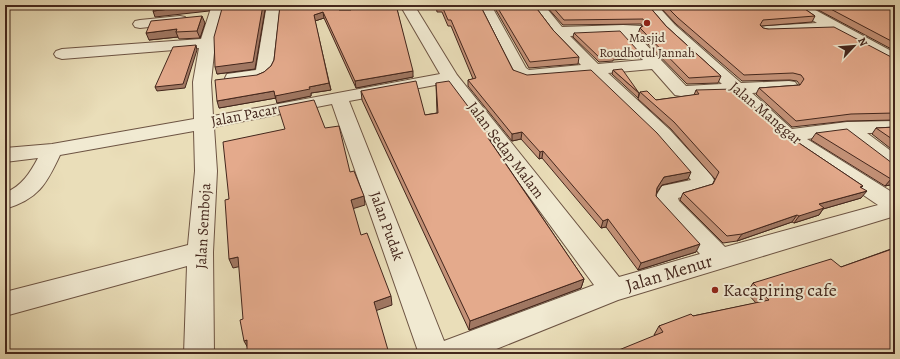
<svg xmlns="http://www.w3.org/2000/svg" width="900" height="359" viewBox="0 0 900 359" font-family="Alegreya,serif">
	<rect width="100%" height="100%" fill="#eadeb9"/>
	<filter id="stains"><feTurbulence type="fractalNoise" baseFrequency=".005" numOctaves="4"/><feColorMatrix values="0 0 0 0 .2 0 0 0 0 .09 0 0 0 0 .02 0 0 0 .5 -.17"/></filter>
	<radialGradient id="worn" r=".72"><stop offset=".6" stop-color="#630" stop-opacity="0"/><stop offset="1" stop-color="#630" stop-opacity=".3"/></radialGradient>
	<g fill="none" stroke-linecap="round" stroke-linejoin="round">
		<defs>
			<path id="minor" d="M 212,5 L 226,5 L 215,43 L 211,82 L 213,116 L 440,74 L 400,5 L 414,5 L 457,75 L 619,277 L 700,254 L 655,203 L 656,196 L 662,186 L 691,180 L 656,139 L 590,75 L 526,80 L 513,75 L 477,5 L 491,5 L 526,68 L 529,70 L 581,65 L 553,35 L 530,5 L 544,5 L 562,27 L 623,25 L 641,26 L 643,29 L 641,32 L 635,33 L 686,86 L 722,84 L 665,31 L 643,5 L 657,5 L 675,25 L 741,83 L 789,81 L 795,82 L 798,86 L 795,90 L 752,93 L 792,129 L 847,122 L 895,121 L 895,133 L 867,133 L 895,154 L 895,171 L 887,169 L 843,134 L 807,139 L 895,194 L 895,216 L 618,300 L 484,354 L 419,354 L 332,104 L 214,127 L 217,171 L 213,252 L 214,354 L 184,354 L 187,266 L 5,316 L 5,292 L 188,245 L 195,171 L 194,131 L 60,155 C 46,185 38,199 5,209 L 5,193 C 22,186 30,173 38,158 L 5,162 L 5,148 L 52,144 L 194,119 L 193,82 L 199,48 L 62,59 L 56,57 L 54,54 L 56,51 L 62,49 L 201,39 ZM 620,34 L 643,60 L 598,64 L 570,36 ZM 652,69 L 675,95 L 681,96 L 732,94 L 781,139 L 878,205 L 725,247 L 679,201 L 678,198 L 709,190 L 714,180 L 711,175 L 670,130 L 608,73 ZM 446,83 L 594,285 L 444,341 L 349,101 Z
				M 338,5 L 352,5 L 353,12 L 351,15 L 341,15 Z
				M 789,5 L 806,5 L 895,53 L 895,65 L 889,63 L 831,31 L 766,34 L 761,33 L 759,30 L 761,27 L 766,26 L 817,23 Z
				M 273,6 L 278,7 L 280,10 L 274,67 C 273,70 272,74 269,76 C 262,82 236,84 227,82 L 225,78 L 227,74 L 256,70 L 266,10 L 268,7 Z
				M 180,16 L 185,17 L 187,20 L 185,23 L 140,28 L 135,27 L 133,24 L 135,21 L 140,20 Z"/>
		</defs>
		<use href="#minor" stroke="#6d5443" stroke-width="2"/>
		<use href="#minor" fill="#f1ead2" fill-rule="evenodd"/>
	</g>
	<path fill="#c49278" stroke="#43261c" d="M 223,5 L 338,5 L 339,10 L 351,10 L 353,6 L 353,5 L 396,5 L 413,77 L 356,88 L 324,18 L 315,21 L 331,90 L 311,93 L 311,96 L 277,103 L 276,98 L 219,108 L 257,75 L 264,72 L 271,66 L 274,60 L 280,8 L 278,6 L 268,6 L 265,10 L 255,69 L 217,74 Z
		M 436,5 L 480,5 L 513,70 L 688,179 L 662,185 L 657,192 L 656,196 L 696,252 L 638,270 L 606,227 L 601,228 L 542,158 L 539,159 L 521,139 L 512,141 L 468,86 L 468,80 L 473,79 L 451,26 L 448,26 L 442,12 L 437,12 Z
		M 493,5 L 534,5 L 553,30 L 579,57 L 578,64 L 529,68 Z
		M 545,5 L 648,5 L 666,26 L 721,76 L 718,83 L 687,84 L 638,34 L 640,28 L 642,26 L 641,24 L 563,25 Z
		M 658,5 L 799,5 L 815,16 L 812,22 L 761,26 L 763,28 L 895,59 L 895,120 L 847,121 L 792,127 L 756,94 L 759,88 L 800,85 L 797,81 L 790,80 L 742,81 L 676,24 Z
		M 809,5 L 895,5 L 895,51 Z
		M 205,23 L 200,38 L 179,39 L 178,37 L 149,40 Z
		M 574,33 L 640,53 L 639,58 L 613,60 L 613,61 L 599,62 L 573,37 Z
		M 613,70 L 639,93 L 638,98 L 612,74 Z
		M 436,83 L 491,137 L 491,142 L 584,279 L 581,288 L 469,330 L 362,100 L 361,91 L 425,115 L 437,113 Z
		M 696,90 L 784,133 L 863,186 L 861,188 L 861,198 L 823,209 L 819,215 L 794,223 L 792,222 L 737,241 L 723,243 L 680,200 L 683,193 L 713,184 L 715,179 L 671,129 L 638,99 L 640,92 L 656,100 L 694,95 Z
		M 895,127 L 895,152 L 872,134 L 876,128 Z
		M 816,133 L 892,163 L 895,164 L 895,184 L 885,186 L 811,140 Z
		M 895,245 L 895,354 L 654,335 L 659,326 L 693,316 L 756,303 L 747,293 L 753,283 L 841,267 L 891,249 Z"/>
	<path fill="#a07762" stroke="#43261c" d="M 203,5 L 211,5 L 209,11 L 155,17 L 153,11 Z
		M 263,5 L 268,6 L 265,10 L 255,69 L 217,74 L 215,67 Z
		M 323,12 L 324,18 L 315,21 L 314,15 Z
		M 202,16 L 205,23 L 200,38 L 197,31 Z
		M 177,29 L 176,32 L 178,37 L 149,40 L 146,33 Z
		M 196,45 L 197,50 L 185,88 L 157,91 L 155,87 Z
		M 413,71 L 413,77 L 356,88 L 355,81 Z
		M 329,83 L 331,90 L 311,93 L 311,96 L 277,103 L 275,96 L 309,87 Z
		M 274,91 L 276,98 L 219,108 L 217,101 Z
		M 522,132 L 521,139 L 512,141 L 512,134 Z
		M 491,137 L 490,146 L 488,138 Z
		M 543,151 L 542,158 L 539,159 L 540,152 Z
		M 691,172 L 688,179 L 662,185 L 655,195 L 657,188 L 664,177 Z
		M 895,178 L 895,184 L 885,186 L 891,179 Z
		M 867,191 L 861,198 L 823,209 L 819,215 L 794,223 L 799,216 L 819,204 Z
		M 364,196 L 365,205 L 352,209 L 351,200 Z
		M 797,215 L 792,222 L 737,241 L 742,234 Z
		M 608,219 L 606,227 L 601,228 L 603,221 Z
		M 700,244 L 696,252 L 638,270 L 641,263 Z
		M 238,257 L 242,266 L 233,268 L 229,259 Z
		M 584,279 L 581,288 L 469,330 L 470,321 Z
		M 391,296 L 392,305 L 375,311 L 374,302 Z
		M 247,340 L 249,350 L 244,341 Z
		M 388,350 L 389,354 L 375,354 Z"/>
	<path fill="#e4aa8c" stroke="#43261c" d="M 156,5 L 203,5 L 153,11 Z
		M 223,5 L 263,5 L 253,62 L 215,67 L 214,37 Z
		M 280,5 L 338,5 L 339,10 L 351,10 L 354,5 L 396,5 L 413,71 L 355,81 L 323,12 L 314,15 L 329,83 L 309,87 L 310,89 L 275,96 L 274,91 L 217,101 L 215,80 L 257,75 L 264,72 L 271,66 L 274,60 Z
		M 437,5 L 480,5 L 513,70 L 527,75 L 591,70 L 657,133 L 691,172 L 664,177 L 657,188 L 656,196 L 700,244 L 641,263 L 608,219 L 603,221 L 543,151 L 540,152 L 522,132 L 512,134 L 468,80 L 476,78 L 451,20 L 448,20 L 442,6 L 437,6 Z
		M 496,5 L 534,5 L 553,30 L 579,57 L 530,62 Z
		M 551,5 L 648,5 L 666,26 L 721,76 L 689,78 L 640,28 L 646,24 L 643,19 L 564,20 Z
		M 665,5 L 799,5 L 815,16 L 763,20 L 760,25 L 763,28 L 768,29 L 834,27 L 895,59 L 895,113 L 851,114 L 796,121 L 759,88 L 800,85 L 804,79 L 801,75 L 793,73 L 744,75 L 678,18 Z
		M 823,5 L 895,5 L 895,43 Z
		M 202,16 L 197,31 L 176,32 L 177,29 L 146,33 L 151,21 Z
		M 620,31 L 640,53 L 613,55 L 614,57 L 600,58 L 574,33 Z
		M 196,45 L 183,84 L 155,87 L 173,47 Z
		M 622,69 L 639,93 L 613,70 Z
		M 416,81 L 425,115 L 438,113 L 436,83 L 449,81 L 491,137 L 488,138 L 584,279 L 470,321 L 361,91 Z
		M 734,89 L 784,133 L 863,186 L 860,187 L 867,191 L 819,204 L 824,208 L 799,216 L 797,215 L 742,234 L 727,236 L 683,193 L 713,184 L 719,172 L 674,122 L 640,92 L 647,91 L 656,100 L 699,94 L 696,90 Z
		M 314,100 L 325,128 L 339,126 L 350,172 L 354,171 L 364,196 L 351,200 L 361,235 L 367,233 L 391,296 L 374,302 L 388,350 L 375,354 L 247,354 L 247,340 L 244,341 L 240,320 L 243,319 L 238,257 L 229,259 L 225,200 L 229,199 L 223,142 L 285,129 L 278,107 Z
		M 895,127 L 895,141 L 876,128 Z
		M 847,129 L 892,163 L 895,164 L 895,178 L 891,179 L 816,133 Z
		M 895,248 L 895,354 L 609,354 L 663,332 L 659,326 L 691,314 L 693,316 L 769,300 L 753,283 L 831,259 L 841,267 Z"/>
	<g fill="#8f2418" stroke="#f1ead2" stroke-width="1.5">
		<circle cx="647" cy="23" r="4"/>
		<circle cx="715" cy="290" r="4"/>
	</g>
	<g text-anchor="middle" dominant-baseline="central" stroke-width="4" stroke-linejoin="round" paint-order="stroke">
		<g font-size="13" fill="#43261c" stroke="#f1ead2">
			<text x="647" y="37">Masjid<tspan x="647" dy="15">Roudhotul Jannah</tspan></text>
		</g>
		<g font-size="15" fill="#43261c" stroke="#f1ead2">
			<text transform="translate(766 113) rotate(40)">Jalan Manggar</text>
			<text transform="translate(244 115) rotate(-11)">Jalan Pacar</text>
			<text transform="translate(506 150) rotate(53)">Jalan Sedap Malam</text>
			<text transform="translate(203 226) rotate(-87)">Jalan Semboja</text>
			<text transform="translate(387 226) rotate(70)">Jalan Pudak</text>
		</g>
		<g font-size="18" fill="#43261c" stroke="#f1ead2">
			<text transform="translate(669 273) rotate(-17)">Jalan Menur</text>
		</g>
		<g font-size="18" fill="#43261c" stroke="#f1ead2" text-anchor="start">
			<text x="723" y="290">Kacapiring cafe</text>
		</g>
	</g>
	<rect width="900" height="359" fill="none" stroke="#eadeb9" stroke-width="20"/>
	<rect x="6" y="6" width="888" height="347" fill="none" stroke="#43261c" stroke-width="2"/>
	<rect x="10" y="10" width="880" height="339" fill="none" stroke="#43261c"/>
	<g transform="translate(854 46) rotate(64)" stroke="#f1ead2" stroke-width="3" paint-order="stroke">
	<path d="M0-3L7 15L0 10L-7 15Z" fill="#43261c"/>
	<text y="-6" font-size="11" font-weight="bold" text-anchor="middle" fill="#43261c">N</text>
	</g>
	<rect width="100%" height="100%" filter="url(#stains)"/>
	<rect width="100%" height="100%" fill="url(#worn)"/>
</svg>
